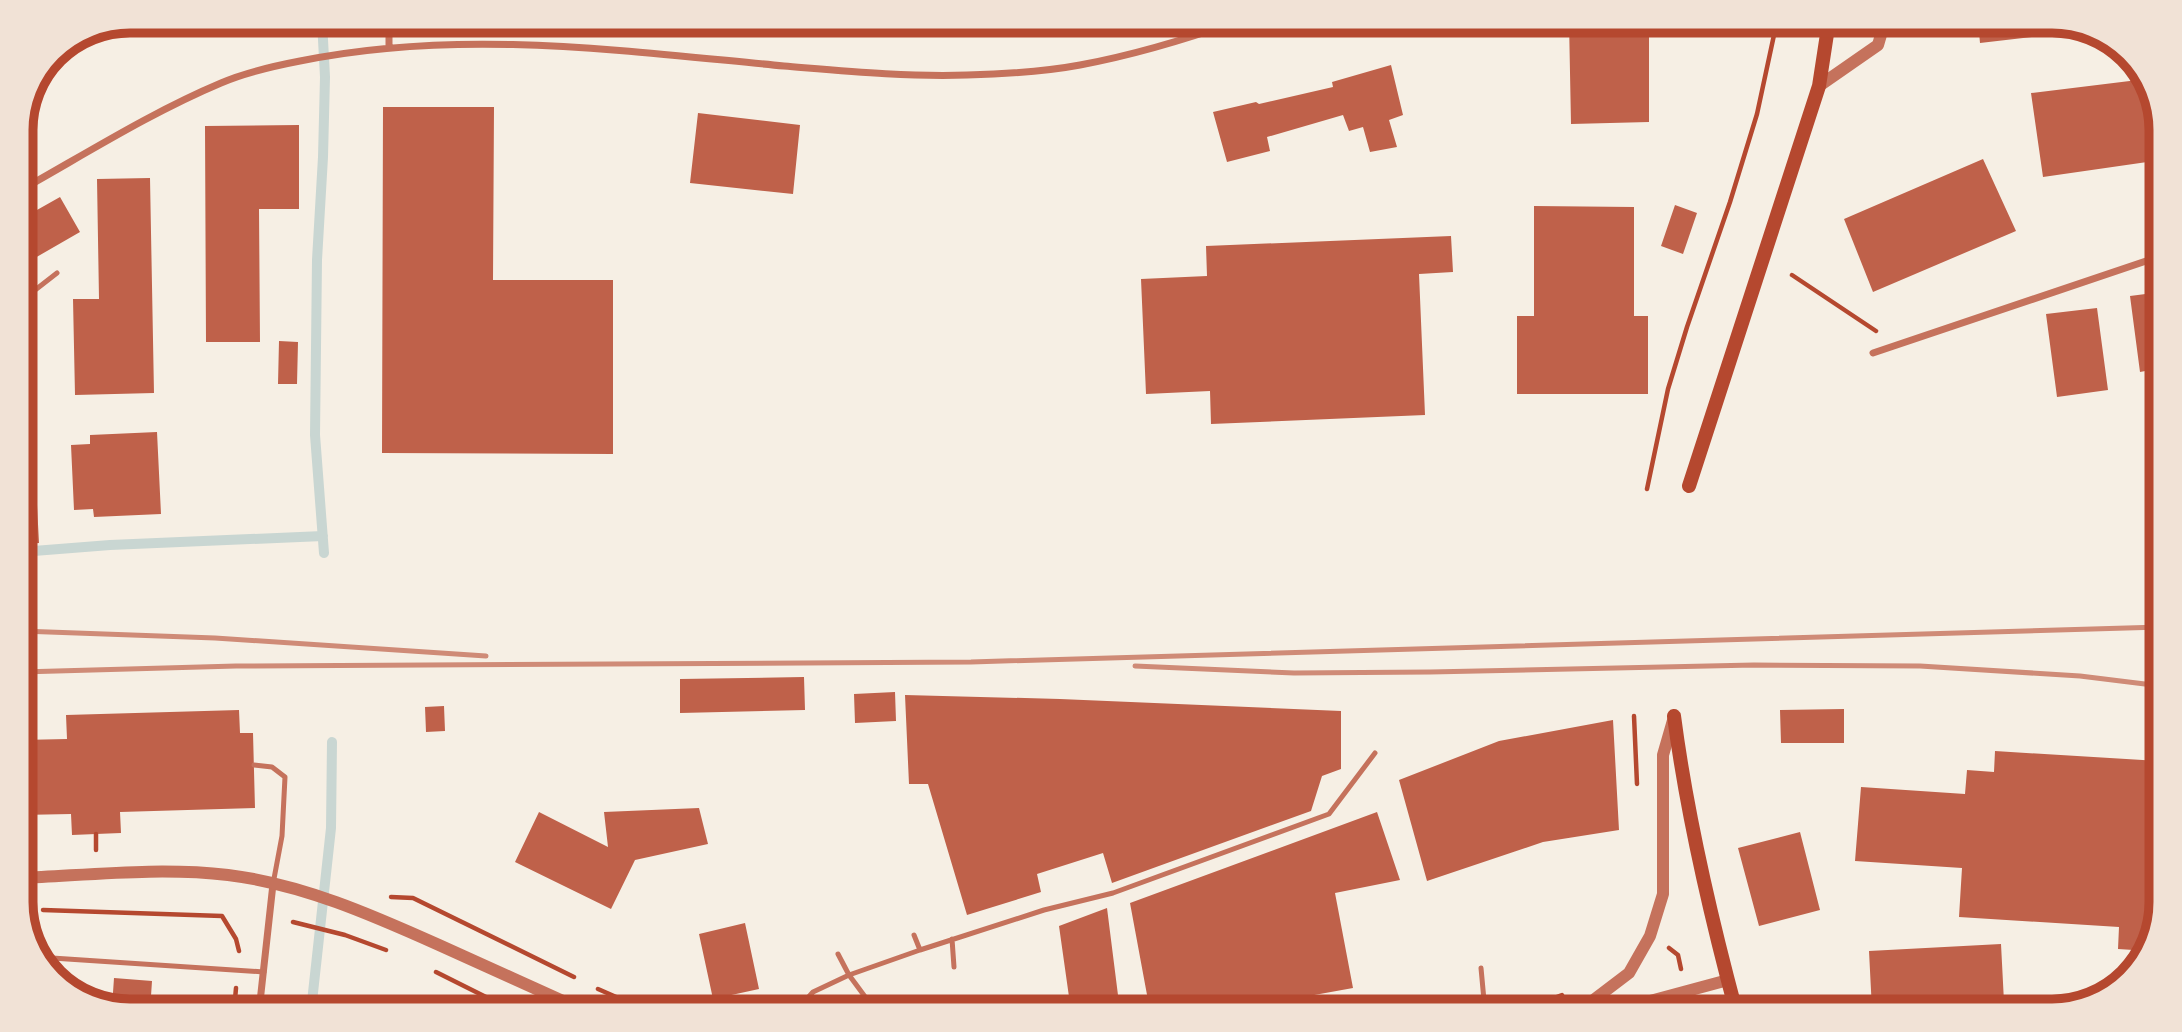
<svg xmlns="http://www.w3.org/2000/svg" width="2182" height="1032" viewBox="0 0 2182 1032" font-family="Spectral,serif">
	<rect width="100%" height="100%" fill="#f6efe4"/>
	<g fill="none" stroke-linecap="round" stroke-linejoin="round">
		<path stroke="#c9d6d2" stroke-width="10" d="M 322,21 L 325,77 L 323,157 L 317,260 L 315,435 L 324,553
			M 21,552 L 110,545 L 323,536
			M 311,1011 L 331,828 L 332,742"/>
	</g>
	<path fill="#bf614a" d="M 1569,21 L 1649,21 L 1649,122 L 1571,124 Z
		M 1978,21 L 2052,21 L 2091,30 L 1980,43 Z
		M 1391,65 L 1403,115 L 1389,120 L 1397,147 L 1370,152 L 1363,127 L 1349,131 L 1343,115 L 1267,137 L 1270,151 L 1227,162 L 1213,112 L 1256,102 L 1259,104 L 1333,87 L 1332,82 Z
		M 2146,79 L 2161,123 L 2161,160 L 2043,177 L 2031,93 Z
		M 383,107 L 494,107 L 493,280 L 613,280 L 613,454 L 382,453 Z
		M 698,113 L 800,125 L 793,194 L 690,183 Z
		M 299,125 L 299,209 L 259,209 L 260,342 L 206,342 L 205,126 Z
		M 1983,159 L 2016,231 L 1873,292 L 1844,219 Z
		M 150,178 L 154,393 L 75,395 L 73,299 L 99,299 L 97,179 Z
		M 60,197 L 80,232 L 21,266 L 21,219 Z
		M 1675,205 L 1697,213 L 1683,254 L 1661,246 Z
		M 1534,206 L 1634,207 L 1634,316 L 1648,316 L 1648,394 L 1517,394 L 1517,316 L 1534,316 Z
		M 1451,236 L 1453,272 L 1419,274 L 1425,415 L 1211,424 L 1210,391 L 1146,394 L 1141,279 L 1207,276 L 1206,246 Z
		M 2161,292 L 2161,368 L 2140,372 L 2130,296 Z
		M 2097,308 L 2108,390 L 2057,397 L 2046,314 Z
		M 279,341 L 298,342 L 297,384 L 278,384 Z
		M 157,432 L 161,514 L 94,517 L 93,509 L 74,510 L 71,445 L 90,444 L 90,435 Z
		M 21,505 L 37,505 L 39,543 L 21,544 Z
		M 804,677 L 805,710 L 680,713 L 680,679 Z
		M 895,692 L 896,721 L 855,723 L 854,694 Z
		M 905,695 L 1060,699 L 1341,711 L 1341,769 L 1322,776 L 1311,811 L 1112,883 L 1103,853 L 1037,874 L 1041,892 L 967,915 L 928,784 L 909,784 Z
		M 444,706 L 445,731 L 426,732 L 425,707 Z
		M 1844,709 L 1844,743 L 1781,743 L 1780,710 Z
		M 239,710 L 240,733 L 253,733 L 255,808 L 120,812 L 121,833 L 96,834 L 72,835 L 71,814 L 21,815 L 21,740 L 67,739 L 66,715 Z
		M 1613,720 L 1619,830 L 1543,842 L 1427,881 L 1399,780 L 1499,741 Z
		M 1995,751 L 2159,761 L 2157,782 L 2161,783 L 2161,902 L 2149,951 L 2118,949 L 2119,927 L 1959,917 L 1962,868 L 1855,861 L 1861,787 L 1965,794 L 1967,770 L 1994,772 Z
		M 699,808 L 708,844 L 635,860 L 611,909 L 515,862 L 539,812 L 608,847 L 604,812 Z
		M 1377,812 L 1400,880 L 1335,893 L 1353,988 L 1226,1011 L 1150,1011 L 1130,903 Z
		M 1800,832 L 1820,910 L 1759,926 L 1738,848 Z
		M 1107,908 L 1120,1011 L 1071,1011 L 1059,926 Z
		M 745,923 L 759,989 L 713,999 L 699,934 Z
		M 2001,944 L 2004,1002 L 1872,1010 L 1869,951 Z
		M 114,978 L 152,981 L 150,1011 L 130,1011 L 112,1007 Z"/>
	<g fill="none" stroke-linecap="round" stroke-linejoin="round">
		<path stroke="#b5482f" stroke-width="4.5" d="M 1792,275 L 1876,331
			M 1647,489 L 1668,389 L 1687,327 L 1730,202 L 1757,114 L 1777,21
			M 1634,716 L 1637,784
			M 96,834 L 96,850
			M 391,897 L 413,898 L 574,977
			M 43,910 L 222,916 L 236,939 L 239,951
			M 293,922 L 345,935 L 386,950
			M 1669,948 L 1678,955 L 1681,969
			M 436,972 L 514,1011
			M 598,989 L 648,1011
			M 234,1011 L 236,988
			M 1520,1011 L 1562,995"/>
		<path stroke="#c5725c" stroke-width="5" d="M 21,347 L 31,347 L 30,294 L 57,273
			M 254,765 L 272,767 L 285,777 L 282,836 L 273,884
			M 23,879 L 24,918
			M 914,935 L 920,950
			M 952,939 L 954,967
			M 838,954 L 849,975 L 866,998
			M 37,957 L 264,972
			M 1481,968 L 1485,1011
			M 796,1011 L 813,992 L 849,975 L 920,950 L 1044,910 L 1113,893 L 1329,814 L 1375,753"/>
		<path stroke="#c5725c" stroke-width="7" d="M 389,21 L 389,48
			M 21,190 C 87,153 152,112 221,83 C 246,72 274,66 300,61 C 460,28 624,51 784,66 C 845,71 906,77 967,75 C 1004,74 1043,72 1080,65 C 1134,55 1187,39 1238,21
			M 1873,353 L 2161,256
			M 259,1011 L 273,884"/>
		<path stroke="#c5725c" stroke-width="12" d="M 1819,86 L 1878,45 L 1885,21
			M 21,878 C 90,875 159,867 228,875 C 302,884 372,915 439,945 C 488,967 536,989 585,1011
			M 1579,1011 L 1629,973 L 1650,936 L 1663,894 L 1663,755 L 1674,717
			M 1613,1011 L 1728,980"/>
		<path stroke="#b5482f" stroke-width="14" d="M 1689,486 L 1819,86 L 1829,21
			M 1674,716 C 1687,816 1710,914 1736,1011"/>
		<path stroke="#cf8b77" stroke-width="5" d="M 21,631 L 215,638 L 486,656
			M 1135,666 L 1294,673 L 1430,672 L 1754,665 L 1920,666 L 2080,676 L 2161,686
			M 21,672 L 236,666 L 971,662 L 2161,627"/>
	</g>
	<path d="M0 0H2182V1032H0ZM130 33H2052A97 97 0 0 1 2149 130V902A97 97 0 0 1 2052 999H130A97 97 0 0 1 33 902V130A97 97 0 0 1 130 33Z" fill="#f1e2d6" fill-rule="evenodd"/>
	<path fill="none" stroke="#b5482f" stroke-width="9" d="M130 33H2052A97 97 0 0 1 2149 130V902A97 97 0 0 1 2052 999H130A97 97 0 0 1 33 902V130A97 97 0 0 1 130 33Z"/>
</svg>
